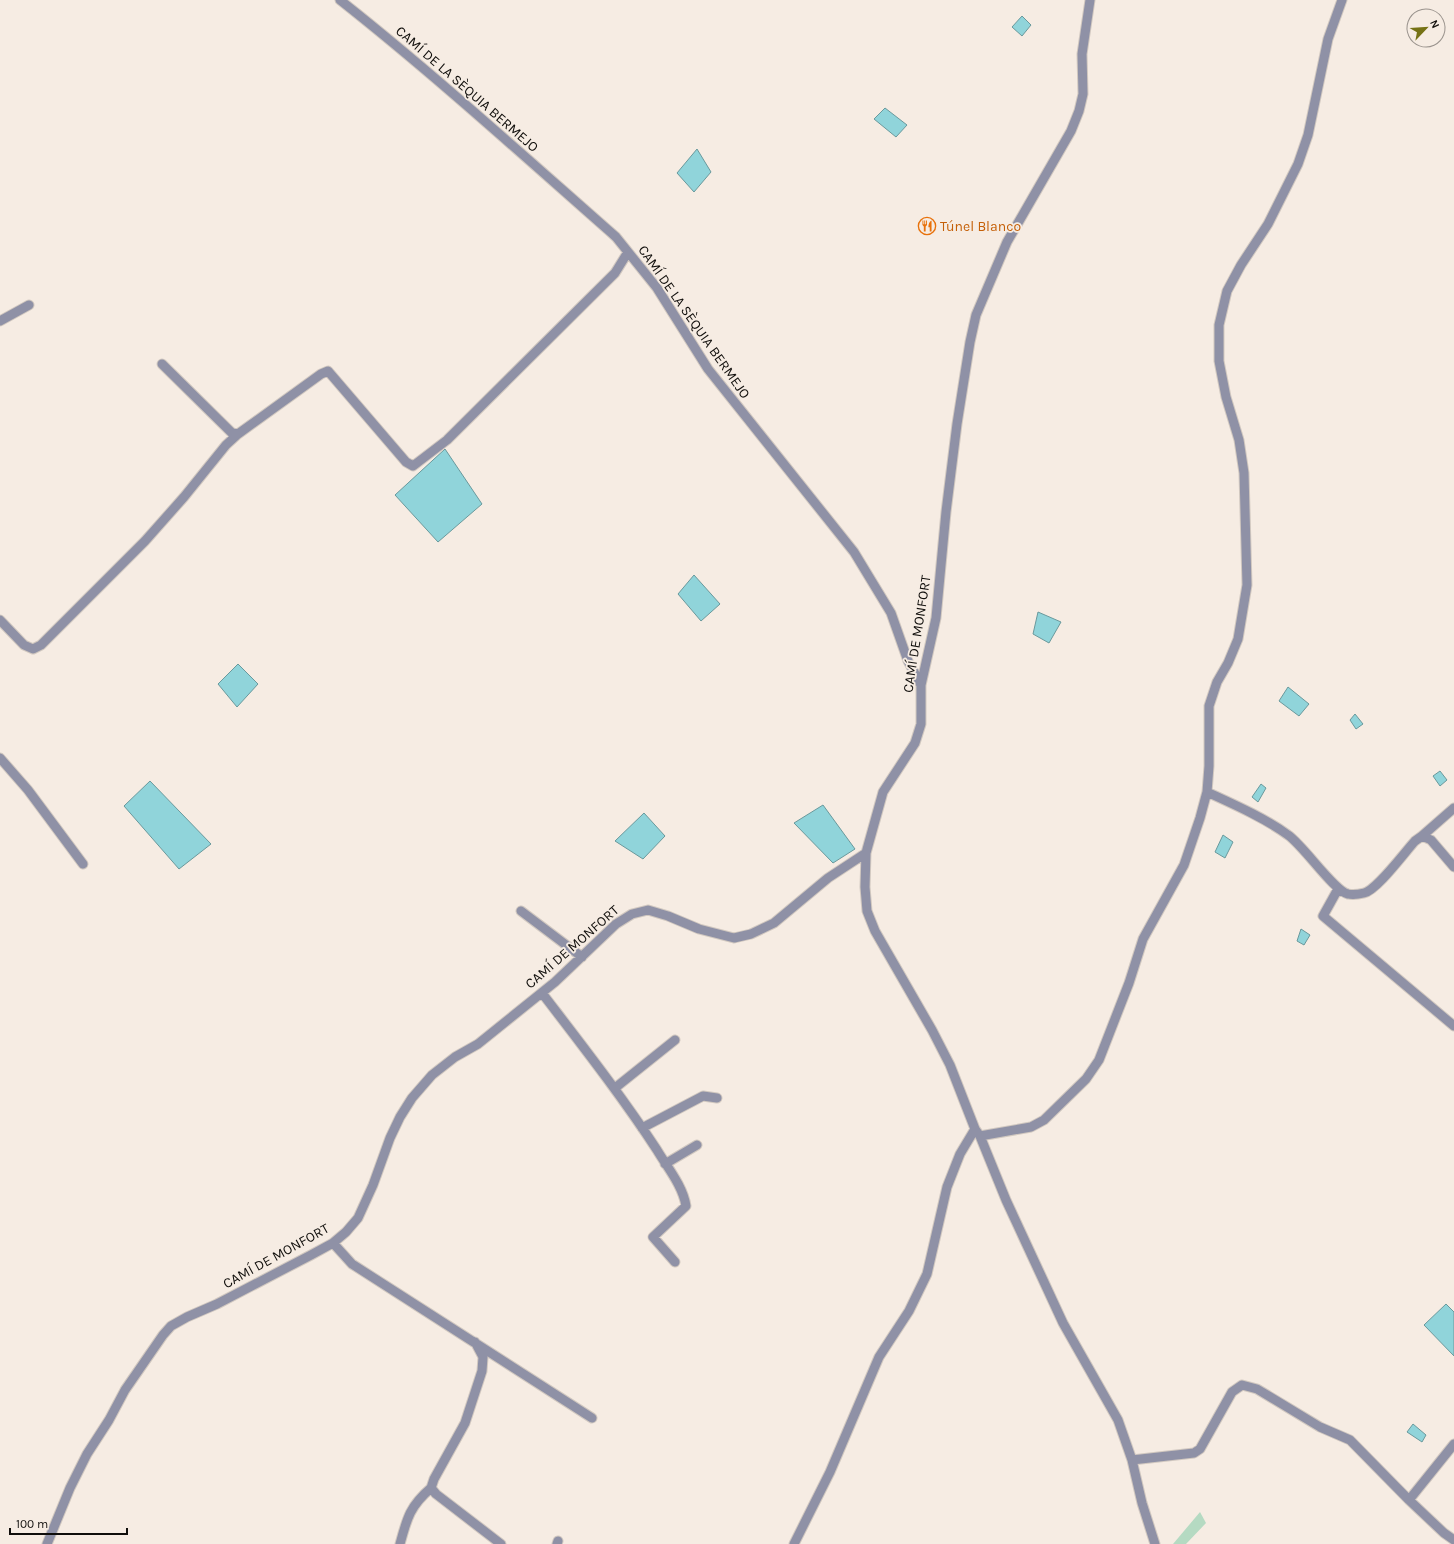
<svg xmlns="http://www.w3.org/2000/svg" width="1454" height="1544" viewBox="0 0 1454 1544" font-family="Karla,sans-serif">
	<rect width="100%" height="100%" fill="#f6ece3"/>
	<path fill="#b5dac2" d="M 1200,1512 L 1206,1523 L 1186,1544 L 1173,1544 Z"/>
	<path fill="#90d4da" stroke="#6a999c" d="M 1022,16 L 1031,25 L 1022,36 L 1012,27 Z
		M 885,108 L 907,125 L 896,137 L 874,119 Z
		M 697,149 L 711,172 L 694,192 L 677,173 Z
		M 445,449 L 482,504 L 438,542 L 395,495 Z
		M 694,575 L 720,604 L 701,621 L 678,594 Z
		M 1038,612 L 1061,622 L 1049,643 L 1033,634 Z
		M 238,664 L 258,684 L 237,707 L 218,684 Z
		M 1288,687 L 1309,704 L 1299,716 L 1279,701 Z
		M 1355,714 L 1363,724 L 1356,729 L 1350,720 Z
		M 1440,771 L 1447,780 L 1440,786 L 1433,776 Z
		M 150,781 L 211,844 L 179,869 L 124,806 Z
		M 1261,784 L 1266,788 L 1258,802 L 1252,797 Z
		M 823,805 L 855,849 L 833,863 L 794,823 Z
		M 644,813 L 665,836 L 643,859 L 615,841 Z
		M 1223,835 L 1233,842 L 1225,858 L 1215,852 Z
		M 1301,929 L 1310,935 L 1304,945 L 1297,941 Z
		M 1446,1304 L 1454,1312 L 1454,1356 L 1424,1325 Z
		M 1413,1424 L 1426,1435 L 1422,1442 L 1407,1432 Z"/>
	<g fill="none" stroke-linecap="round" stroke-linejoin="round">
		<defs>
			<path id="minor" d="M 340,0 C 435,75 525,157 616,237 L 657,288 L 708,369 L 854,552 L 891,613 L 908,661 L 921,685
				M 1090,0 L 1082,54 L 1083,94 L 1079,111 L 1071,131 L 1007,242 L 976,315 L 970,342 L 957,424 L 946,512 L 936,618 L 921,685 L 921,724 L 915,743 L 883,792 L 866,853 L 865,887 L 867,911 L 875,931 L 932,1030 L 950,1065 L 975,1129 L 980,1136 L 1006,1200 L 1063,1323 L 1118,1420 L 1132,1460 L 1142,1503 L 1155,1544
				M 0,321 L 29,305
				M 162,364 L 232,433 L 238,434 L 321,374 L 328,371 L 406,462 L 413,466 L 447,440 L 615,273 L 628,252
				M 0,620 L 24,645 L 33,649 L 41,645 L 145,541 L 184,497 L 226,445 L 238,434
				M 0,758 L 28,790 L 83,864
				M 1207,792 C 1233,804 1265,818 1288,835 C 1304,846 1334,891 1348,894 C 1352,895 1360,894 1364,893 C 1377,890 1404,853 1415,841 L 1422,836 L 1431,840 L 1454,867
				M 1422,836 L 1454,808
				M 1338,889 L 1323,916 L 1454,1026
				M 521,911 L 582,957
				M 542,993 C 581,1044 621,1095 657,1150 C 667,1167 683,1186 686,1206 L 653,1237 L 675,1262
				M 615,1088 L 675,1040
				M 642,1128 L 703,1096 L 717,1098
				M 980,1136 L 1031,1127 L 1044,1120 L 1086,1079 L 1099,1060 L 1129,983 L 1143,939 L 1184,865 L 1200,818 L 1207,792 L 1209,766 L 1209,706 L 1217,682 L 1228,663 L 1238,639 L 1247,585 L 1244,473 L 1239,440 L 1226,397 L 1219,361 L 1219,325 L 1227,291 L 1241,265 L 1268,224 L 1298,164 L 1308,135 L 1328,39 L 1342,0
				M 665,1164 L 697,1145
				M 333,1243 L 352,1264 L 592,1418
				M 475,1342 L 483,1357 L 482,1371 L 465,1423 L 434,1479 L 431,1488 L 436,1494 L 501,1544
				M 1132,1460 L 1194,1453 L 1200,1449 L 1232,1392 L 1242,1385 L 1257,1389 L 1320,1427 L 1350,1440 L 1409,1500 L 1444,1533 L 1454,1540
				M 1409,1500 L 1454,1444
				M 47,1544 L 70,1488 L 87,1454 L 109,1420 L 125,1390 L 163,1335 L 171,1326 L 187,1317 L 217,1304 L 311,1255 L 333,1243 L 346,1232 L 358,1218 L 373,1185 L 390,1138 L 400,1117 L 412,1098 L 432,1075 L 455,1057 L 478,1044 L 555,982 L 616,924 L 632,914 L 648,910 L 668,916 L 699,929 L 734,938 L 751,934 L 774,923 L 828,878 L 866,853
				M 400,1544 C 407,1518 410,1506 431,1488
				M 557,1544 L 558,1541
				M 794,1544 L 830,1472 L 879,1357 L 909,1311 L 927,1274 L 947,1187 L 960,1154 L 975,1129"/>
		</defs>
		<use href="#minor" stroke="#d1c8c0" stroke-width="11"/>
		<use href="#minor" stroke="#8f91a6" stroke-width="9"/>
	</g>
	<defs>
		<symbol id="restaurant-ring" viewBox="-11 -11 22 22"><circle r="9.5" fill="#f6ece3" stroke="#e8710a" stroke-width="1.5"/><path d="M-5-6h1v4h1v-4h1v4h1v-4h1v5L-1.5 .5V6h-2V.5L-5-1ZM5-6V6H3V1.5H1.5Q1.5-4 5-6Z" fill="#e8710a"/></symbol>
	</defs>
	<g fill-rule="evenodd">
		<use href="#restaurant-ring" x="917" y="216" width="20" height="20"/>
	</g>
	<g text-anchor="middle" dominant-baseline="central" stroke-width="3.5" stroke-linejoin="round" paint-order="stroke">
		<g font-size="14" fill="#100e0b" stroke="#f6ece3">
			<text transform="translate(467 89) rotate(41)">CAMÍ DE LA SÈQUIA BERMEJO</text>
			<text transform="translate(694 322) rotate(55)">CAMÍ DE LA SÈQUIA BERMEJO</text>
			<text transform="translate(917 634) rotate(-81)">CAMÍ DE MONFORT</text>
			<text transform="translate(572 947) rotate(-41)">CAMÍ DE MONFORT</text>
			<text transform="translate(276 1256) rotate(-29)">CAMÍ DE MONFORT</text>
		</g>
		<g font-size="14" fill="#c56008" stroke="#f6ece3" text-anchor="start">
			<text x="940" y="226">Túnel Blanco</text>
		</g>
	</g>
	<g transform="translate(1426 28) rotate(65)"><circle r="19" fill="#f6ece3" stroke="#9a938d"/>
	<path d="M0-3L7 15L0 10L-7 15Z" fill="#767215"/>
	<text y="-6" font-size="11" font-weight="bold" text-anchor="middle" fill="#100e0b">N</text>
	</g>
	<path d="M10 1528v6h117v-6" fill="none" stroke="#100e0b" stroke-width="2"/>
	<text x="16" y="1528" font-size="12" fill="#100e0b" stroke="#f6ece3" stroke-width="3" paint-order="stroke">100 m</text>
</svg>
